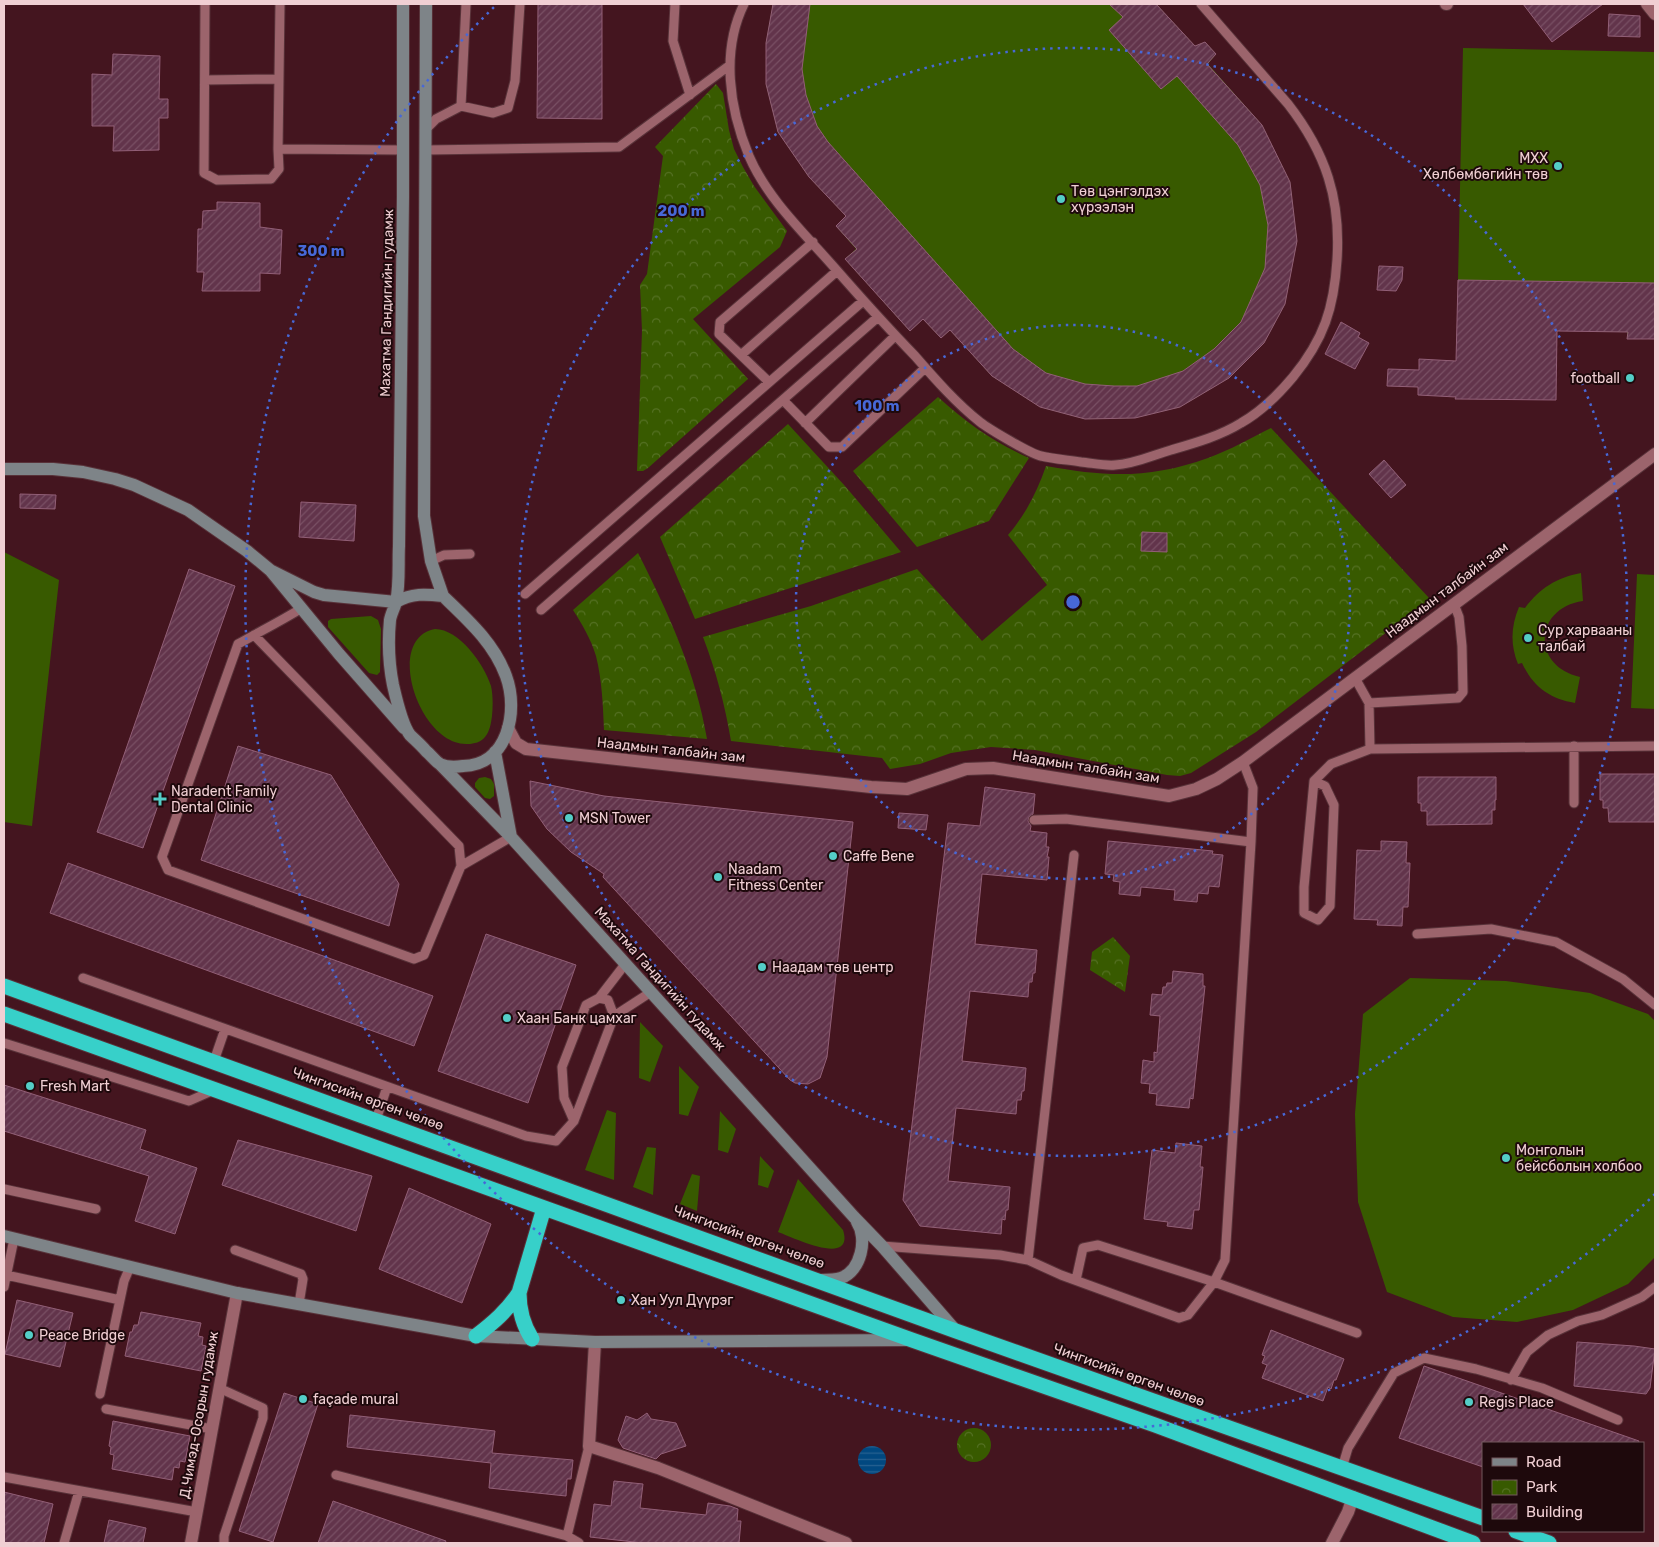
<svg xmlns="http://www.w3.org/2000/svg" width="1659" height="1547" viewBox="0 0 1659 1547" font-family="Rubik,sans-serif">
	<defs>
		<pattern id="park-crowns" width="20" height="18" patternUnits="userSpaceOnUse" patternTransform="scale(1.25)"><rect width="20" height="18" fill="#385a00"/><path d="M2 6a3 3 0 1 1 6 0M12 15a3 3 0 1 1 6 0" fill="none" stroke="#557124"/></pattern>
		<pattern id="water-rules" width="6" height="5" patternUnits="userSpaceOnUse" patternTransform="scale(1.25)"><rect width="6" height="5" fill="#014880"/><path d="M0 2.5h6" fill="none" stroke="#266191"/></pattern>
		<pattern id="building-hatch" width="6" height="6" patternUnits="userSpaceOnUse" patternTransform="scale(1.25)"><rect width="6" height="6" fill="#62344b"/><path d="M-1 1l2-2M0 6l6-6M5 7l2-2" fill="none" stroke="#795064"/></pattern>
	</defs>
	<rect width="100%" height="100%" fill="#44151f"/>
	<path fill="#385a00" d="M 773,4 L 1156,4 L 1195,46 L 1205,42 L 1216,54 L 1208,64 L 1262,125 L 1290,182 L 1297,241 L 1285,304 L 1264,343 L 1229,378 L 1180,407 L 1135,418 L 1085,419 L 1040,407 L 992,376 L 950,330 L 941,338 L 923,319 L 910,331 L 845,259 L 856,249 L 836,226 L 846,216 L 809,177 L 778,132 L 766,84 L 766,43 Z
		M 1463,48 L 1655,52 L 1655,339 L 1627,339 L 1627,332 L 1579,331 L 1580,282 L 1458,280 Z
		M 4,552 L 59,580 L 32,826 L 4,822 Z
		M 1581,573 L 1583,601 C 1534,608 1531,666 1580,677 L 1575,703 C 1550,699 1533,687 1522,663 L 1518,664 C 1510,644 1511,626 1519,607 L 1525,608 C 1540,588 1556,578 1581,573 Z
		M 1637,574 L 1655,575 L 1655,709 L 1631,708 Z
		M 371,616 L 378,620 L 381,629 L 380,672 L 377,675 L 369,673 L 328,627 L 328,621 L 331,619 Z
		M 435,629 C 459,629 484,664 491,686 C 493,695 493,706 492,716 C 491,723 490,731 485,737 C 481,742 474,744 468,744 C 420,747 383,639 435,629 Z
		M 485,777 L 491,779 L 494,784 L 494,796 L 490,799 L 485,798 L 475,787 L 475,783 L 479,778 Z
		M 1410,978 L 1506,981 L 1590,993 L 1648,1014 L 1655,1021 L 1655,1257 L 1628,1284 L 1573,1310 L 1517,1322 L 1453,1317 L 1387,1292 L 1358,1202 L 1355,1114 L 1363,1014 Z
		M 640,1022 L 663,1046 L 650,1082 L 639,1078 Z
		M 679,1066 L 699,1087 L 688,1116 L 679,1114 Z
		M 607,1110 L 616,1113 L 614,1180 L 585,1170 Z
		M 720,1111 L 736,1129 L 728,1153 L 718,1150 Z
		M 647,1147 L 656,1148 L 653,1195 L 633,1187 Z
		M 760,1156 L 774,1171 L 768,1188 L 758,1185 Z
		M 692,1174 L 700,1176 L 697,1211 L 680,1204 Z
		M 798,1179 L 843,1230 C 855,1268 792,1237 778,1232 Z"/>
	<path fill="url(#park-crowns)" d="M 716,84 L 723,93 L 729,130 L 734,149 L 743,167 L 754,186 L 787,231 L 780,247 L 693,319 L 748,379 L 648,468 L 643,471 L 637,471 L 642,331 L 640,285 L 647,274 L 663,156 L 655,147 Z
		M 938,397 C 968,424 992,441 1029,458 L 989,521 L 917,547 L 853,471 Z
		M 788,424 L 845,486 L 901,552 L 695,619 L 660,537 Z
		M 1271,428 L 1430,599 L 1256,732 L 1191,773 L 1180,776 L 1167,775 L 1035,750 L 991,747 L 951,753 L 920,764 L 890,769 L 882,758 L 731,741 C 725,705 716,671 703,637 L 811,606 L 917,569 L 982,641 L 1047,585 L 1008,535 C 1026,514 1037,492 1046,466 C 1106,477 1150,479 1208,458 C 1230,450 1251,438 1271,428 Z
		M 638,553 C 668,612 696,673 707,739 L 604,730 C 603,705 602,680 596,656 C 591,639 582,624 573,610 Z
		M 1113,937 L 1130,956 L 1125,992 L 1090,970 L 1092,952 Z
		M957 1445a17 17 0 1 1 34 0a17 17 0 1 1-34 0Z"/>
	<path fill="url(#water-rules)" d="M858 1460a14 14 0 1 1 28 0a14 14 0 1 1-28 0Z"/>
	<path fill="url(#building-hatch)" stroke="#925f77" d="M 538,4 L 602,4 L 602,119 L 537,118 Z
		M 773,4 L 810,4 L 802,69 L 806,95 L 817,126 L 828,142 L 1013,349 L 1046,373 L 1085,384 L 1114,386 L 1137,386 L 1183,371 L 1214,349 L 1241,322 L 1265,268 L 1268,225 L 1260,185 L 1238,145 L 1177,76 L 1161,89 L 1109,30 L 1123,17 L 1109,4 L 1156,4 L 1195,46 L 1205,42 L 1216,54 L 1207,64 L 1262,125 L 1290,182 L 1297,241 L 1285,304 L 1264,343 L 1229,378 L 1180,407 L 1135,418 L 1085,419 L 1040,407 L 992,376 L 950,330 L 941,338 L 923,319 L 910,331 L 845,259 L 857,249 L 836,226 L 846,216 L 809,177 L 778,132 L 766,84 L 766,43 Z
		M 1523,4 L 1603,4 L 1552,42 Z
		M 1609,14 L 1640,16 L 1640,37 L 1608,36 Z
		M 113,54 L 160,56 L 159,99 L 168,99 L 168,118 L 159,118 L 159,150 L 113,151 L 114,126 L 92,126 L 92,74 L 112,75 Z
		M 217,202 L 260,203 L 260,227 L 282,230 L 280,274 L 260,273 L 260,291 L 202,291 L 204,272 L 197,272 L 198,229 L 202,229 L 203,211 L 217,210 Z
		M 1379,266 L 1403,267 L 1402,280 L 1396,291 L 1377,290 Z
		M 1458,280 L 1655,283 L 1655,339 L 1627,339 L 1628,332 L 1557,331 L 1556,400 L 1455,399 L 1456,397 L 1418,395 L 1418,387 L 1387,386 L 1388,369 L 1419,370 L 1419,359 L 1456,361 Z
		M 1341,322 L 1360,333 L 1358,337 L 1369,343 L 1355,369 L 1325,354 Z
		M 1384,460 L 1406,485 L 1391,498 L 1369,474 Z
		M 20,494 L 56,495 L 55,509 L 20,508 Z
		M 301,502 L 356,505 L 354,541 L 299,537 Z
		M 1142,532 L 1167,533 L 1167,552 L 1141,551 Z
		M 189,569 L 235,586 L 143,848 L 97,832 Z
		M 238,746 L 331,775 L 399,884 L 389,926 L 201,860 Z
		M 1600,774 L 1655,774 L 1655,822 L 1609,822 L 1608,808 L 1603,808 L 1603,800 L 1600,800 Z
		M 1418,777 L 1496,777 L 1496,800 L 1495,800 L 1495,810 L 1492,810 L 1492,824 L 1427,825 L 1427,811 L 1421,811 L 1421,803 L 1418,803 Z
		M 530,781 L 604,796 L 853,822 L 827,1057 L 820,1078 L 808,1084 L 795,1083 L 790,1080 L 603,877 L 604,874 L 571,852 L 547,829 L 531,806 Z
		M 985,787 L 1035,794 L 1033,814 L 1029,817 L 1028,821 L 1031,826 L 1030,831 L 1047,833 L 1046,847 L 1049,847 L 1047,857 L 1049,857 L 1047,880 L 982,874 L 975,944 L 1037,950 L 1035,973 L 1033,973 L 1032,982 L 1029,982 L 1028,997 L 970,991 L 962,1061 L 1026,1068 L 1024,1091 L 1022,1091 L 1021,1100 L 1017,1100 L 1016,1114 L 956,1108 L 948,1181 L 1010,1187 L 1008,1210 L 1006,1210 L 1005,1220 L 1002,1219 L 1001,1234 L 920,1226 L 903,1200 L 948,823 L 980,826 Z
		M 899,813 L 928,815 L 926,830 L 898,828 Z
		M 1108,841 L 1213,851 L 1212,854 L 1223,855 L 1219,887 L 1209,886 L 1208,894 L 1198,893 L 1197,902 L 1174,900 L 1175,890 L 1141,887 L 1140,896 L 1119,894 L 1120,882 L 1113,881 L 1114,875 L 1105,874 Z
		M 1381,841 L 1407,842 L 1406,863 L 1410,863 L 1408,907 L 1403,907 L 1402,926 L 1377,925 L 1378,920 L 1354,919 L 1357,850 L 1381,851 Z
		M 68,863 L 433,996 L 414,1046 L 50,913 Z
		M 486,934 L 576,965 L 528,1103 L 438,1071 Z
		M 1173,971 L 1203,974 L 1203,986 L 1205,986 L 1193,1099 L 1190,1098 L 1189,1108 L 1156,1105 L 1157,1094 L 1149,1093 L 1150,1084 L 1141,1083 L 1143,1060 L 1154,1062 L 1154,1052 L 1157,1053 L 1160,1016 L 1150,1015 L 1152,994 L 1162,995 L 1163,987 L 1166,987 L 1167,983 L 1172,983 Z
		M 4,1085 L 146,1130 L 140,1149 L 197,1168 L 175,1234 L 135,1221 L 149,1176 L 4,1131 Z
		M 238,1140 L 372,1176 L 356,1231 L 222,1185 Z
		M 1176,1143 L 1202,1146 L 1200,1167 L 1203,1167 L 1199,1210 L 1194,1210 L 1192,1229 L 1167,1226 L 1168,1222 L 1144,1219 L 1152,1150 L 1175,1153 Z
		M 409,1188 L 491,1224 L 462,1303 L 379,1269 Z
		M 17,1300 L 73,1313 L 60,1367 L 5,1354 Z
		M 141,1312 L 201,1323 L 198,1336 L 203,1337 L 202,1345 L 206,1346 L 201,1371 L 125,1356 L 130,1332 L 132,1332 L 134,1325 L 138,1325 Z
		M 1271,1330 L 1344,1359 L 1336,1380 L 1334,1380 L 1331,1389 L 1328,1387 L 1323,1401 L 1262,1378 L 1267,1365 L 1262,1363 L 1265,1356 L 1262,1355 Z
		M 1577,1342 L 1634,1346 L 1655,1349 L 1650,1388 L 1646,1394 L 1574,1386 Z
		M 1424,1366 L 1639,1441 L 1638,1443 L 1483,1443 L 1483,1467 L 1399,1438 Z
		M 284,1393 L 318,1404 L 273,1542 L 239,1531 Z
		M 647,1413 L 651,1419 L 676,1423 L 686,1446 L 661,1454 L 656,1459 L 623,1448 L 618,1440 L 626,1416 L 637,1420 Z
		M 350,1415 L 495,1431 L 492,1453 L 573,1460 L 571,1479 L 567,1479 L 566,1496 L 489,1488 L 491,1463 L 347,1447 Z
		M 113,1421 L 190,1436 L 185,1462 L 180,1461 L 179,1468 L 174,1467 L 172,1480 L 112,1469 L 114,1455 L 110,1454 L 111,1447 L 109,1446 Z
		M 614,1481 L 643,1484 L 640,1508 L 706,1515 L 708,1503 L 730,1506 L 738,1509 L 737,1521 L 741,1521 L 739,1543 L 643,1543 L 590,1537 L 594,1504 L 611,1506 Z
		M 4,1492 L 53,1504 L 44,1543 L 4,1543 Z
		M 333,1501 L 446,1541 L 445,1543 L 318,1543 Z
		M 109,1520 L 146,1528 L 143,1543 L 104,1543 Z"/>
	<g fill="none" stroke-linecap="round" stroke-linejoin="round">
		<defs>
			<path id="lane" d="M 205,4 L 204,173 L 217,180 L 271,179 L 279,169 L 278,149
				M 280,4 L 278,149 L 403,150
				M 675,4 L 673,41 L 690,95
				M 744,4 C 721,51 729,108 749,156 C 767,198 803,232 833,266 C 860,297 887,327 915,356 C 935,379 956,403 980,422 C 989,429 1031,454 1041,456 C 1054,459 1068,460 1081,462 C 1092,463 1104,466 1115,465 C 1135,464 1153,455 1171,450 C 1195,443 1220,436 1241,423 C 1262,411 1278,395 1293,377 C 1324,339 1334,308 1337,260 C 1341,199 1326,153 1288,104 L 1201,4
				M 205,80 L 279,79
				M 461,106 L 466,4
				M 426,129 L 436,119 L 461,106 L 493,113 L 508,108 L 515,81 L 520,4
				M 426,150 L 619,147 L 730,65
				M 741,355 L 837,271
				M 769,382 L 719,334 L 720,322 L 813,242
				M 783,400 L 829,447 L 842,447 L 925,368
				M 805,423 L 895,336
				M 431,561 L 444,555 L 470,554
				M 525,594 L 863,301
				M 541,610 L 878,317
				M 254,635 L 459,846 L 461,866 L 424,955 L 414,959 L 168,870 L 162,857 L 238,644 C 259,632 281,621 302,608
				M 1355,678 L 1369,703 L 1370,749 L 1655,746
				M 1369,703 L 1458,698 L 1463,692 L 1462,646 L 1459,617 L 1454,604
				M 1243,762 L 1253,788 L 1251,842
				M 1314,781 L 1325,786 L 1334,805 L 1330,906 L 1318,920 L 1304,913 L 1304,887 L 1314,781 L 1331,764 L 1370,749
				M 1574,803 L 1574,746
				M 461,866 L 511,837
				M 1417,934 L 1491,929 L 1556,942 L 1623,979 L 1655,1005
				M 83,978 L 526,1136 L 556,1141 L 574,1121 L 614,1016 L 608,1000 L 599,998 L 586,1005 L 562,1067 L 564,1098 L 574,1121
				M 599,998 L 626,963
				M 614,1016 L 651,992
				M 4,1043 L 189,1101 L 214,1090
				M 214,1061 L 225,1029
				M 376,1120 L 387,1087
				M 4,1189 L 96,1209
				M 882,1246 L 1000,1255 L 1028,1260 L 1061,1275 L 1179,1318 L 1188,1315 L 1214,1282 L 1225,1260 L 1251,842 L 1066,819 L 1034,820
				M 235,1250 L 301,1274 L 303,1279 L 299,1304
				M 1028,1260 L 1074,855
				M 6,1275 L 120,1300
				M 1076,1280 L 1083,1248 L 1098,1245 L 1214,1282 L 1357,1333
				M 4,1287 L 14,1239
				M 1511,1380 L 1527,1352 L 1548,1335 L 1578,1321 L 1602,1315 L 1642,1297 L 1655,1287
				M 219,1388 L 263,1408 L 263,1418 L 224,1536 L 224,1543
				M 100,1394 L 124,1281 L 130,1267
				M 106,1409 L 212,1429
				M 1342,1468 L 1348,1448 L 1394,1373 L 1424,1358 L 1476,1369 L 1542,1388 L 1618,1420
				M 336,1475 L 567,1536 L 579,1543
				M 4,1477 L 197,1512
				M 567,1536 L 589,1446
				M 64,1543 L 79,1491"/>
			<path id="street" d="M 1446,4 L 1447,4
				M 1647,4 L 1655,14
				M 508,728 L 516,743 L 526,749 L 871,787 L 907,789 L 966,769 L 993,768 L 1169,796 L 1196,789 L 1217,779 L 1243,762 L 1655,454
				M 595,1342 L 589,1446 L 658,1468 L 846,1543
				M 191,1543 L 237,1293
				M 1332,1543 L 1348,1512 L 1353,1497"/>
			<path id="secondary" d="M 426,4 L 424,516 L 431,561 L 443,596
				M 4,469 L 53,469 L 83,472 L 115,479 L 134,485 L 188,510 L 247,551 L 270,570 L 339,654 L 404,728
				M 270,570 L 314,592 L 324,595 L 396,602 C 412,593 425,594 443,596 C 468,620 494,643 506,676 C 519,711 508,765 463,766 C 456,767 446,767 440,764 C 435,761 431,755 426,751 C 421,745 415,740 410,735 C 402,725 396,698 393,685 C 389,665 388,641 390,620 C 391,614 394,609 396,602 C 400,584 398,564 399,546 L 403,196 L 403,4
				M 495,752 L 511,837
				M 440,764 L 511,837 L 854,1217 L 882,1246 L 956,1331
				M 4,1236 L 237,1293 L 476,1336 L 595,1342 L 907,1340
				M 821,1280 C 827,1280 835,1280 841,1278 C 861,1271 868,1238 857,1222"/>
			<path id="highway" d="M 4,986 L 956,1331 L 1483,1518
				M 4,1014 L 912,1340 L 1155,1425 L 1473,1543
				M 476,1336 C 493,1323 507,1311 519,1293
				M 532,1339 C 523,1325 519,1310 519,1293 L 544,1208
				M 1516,1531 L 1549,1543"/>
		</defs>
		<use href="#lane" stroke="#583239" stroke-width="11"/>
		<use href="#street" stroke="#583239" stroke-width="14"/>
		<use href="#secondary" stroke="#583239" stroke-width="14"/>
		<use href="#highway" stroke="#583239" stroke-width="17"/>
		<use href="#lane" stroke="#9c646c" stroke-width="9"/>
		<use href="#street" stroke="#9c646c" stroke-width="12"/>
		<use href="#secondary" stroke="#7e8488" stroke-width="12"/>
		<use href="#highway" stroke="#37d0c9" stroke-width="15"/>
	</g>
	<g fill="none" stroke="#4768d7" stroke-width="2.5" stroke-dasharray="2.5 5">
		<circle cx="1073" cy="602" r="277"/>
		<circle cx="1073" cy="602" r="554"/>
		<path d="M1655 1194A830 830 0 1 1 496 5"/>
	</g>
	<g fill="#54cdc7" stroke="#1e090c" stroke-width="2">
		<circle cx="1558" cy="166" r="5"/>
		<circle cx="1061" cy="199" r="5"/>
		<circle cx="1630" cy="378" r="5"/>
		<circle cx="1528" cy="638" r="5"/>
		<path d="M157.5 791.5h5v5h5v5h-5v5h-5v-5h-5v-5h5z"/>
		<circle cx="569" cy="818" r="5"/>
		<circle cx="833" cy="856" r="5"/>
		<circle cx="718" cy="877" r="5"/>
		<circle cx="762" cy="967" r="5"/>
		<circle cx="507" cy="1018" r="5"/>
		<circle cx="30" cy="1086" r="5"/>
		<circle cx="1506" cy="1158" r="5"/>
		<circle cx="621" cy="1300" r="5"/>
		<circle cx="29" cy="1335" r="5"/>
		<circle cx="303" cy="1399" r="5"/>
		<circle cx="1469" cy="1402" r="5"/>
	</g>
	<g text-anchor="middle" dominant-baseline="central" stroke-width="4" stroke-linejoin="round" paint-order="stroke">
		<g font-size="14" fill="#f0cfd3" stroke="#1e090c" text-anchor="start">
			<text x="1548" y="158" text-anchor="end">МХХ<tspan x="1548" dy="16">Хөлбөмбөгийн төв</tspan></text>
			<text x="1071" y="191">Төв цэнгэлдэх<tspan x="1071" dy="16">хүрээлэн</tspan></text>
			<text x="1620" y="378" text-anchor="end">football</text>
			<text x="1538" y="630">Сур харвааны<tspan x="1538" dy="16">талбай</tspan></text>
			<text x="171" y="791">Naradent Family<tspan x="171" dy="16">Dental Clinic</tspan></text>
			<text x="579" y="818">MSN Tower</text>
			<text x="843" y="856">Caffe Bene</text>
			<text x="728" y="869">Naadam<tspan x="728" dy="16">Fitness Center</tspan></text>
			<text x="772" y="967">Наадам төв центр</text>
			<text x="517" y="1018">Хаан Банк цамхаг</text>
			<text x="40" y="1086">Fresh Mart</text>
			<text x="1516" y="1150">Монголын<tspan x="1516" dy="16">бейсболын холбоо</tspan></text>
			<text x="631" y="1300">Хан Уул Дүүрэг</text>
			<text x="39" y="1335">Peace Bridge</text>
			<text x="313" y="1399">façade mural</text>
			<text x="1479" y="1402">Regis Place</text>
		</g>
		<g font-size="14" fill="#f0cfd3" stroke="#1e090c">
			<text transform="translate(387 303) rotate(-89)">Махатма Гандигийн гудамж</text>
			<text transform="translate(1447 590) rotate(-37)">Наадмын талбайн зам</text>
			<text transform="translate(671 750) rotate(6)">Наадмын талбайн зам</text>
			<text transform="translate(1086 767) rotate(9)">Наадмын талбайн зам</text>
			<text transform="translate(660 979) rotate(48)">Махатма Гандигийн гудамж</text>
			<text transform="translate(368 1099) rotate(20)">Чингисийн өргөн чөлөө</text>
			<text transform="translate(749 1237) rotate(20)">Чингисийн өргөн чөлөө</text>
			<text transform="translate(1129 1375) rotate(20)">Чингисийн өргөн чөлөө</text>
			<text transform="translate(199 1415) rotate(-80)">Д.Чимэд-Осорын гудамж</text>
		</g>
	</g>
	<circle cx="1073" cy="602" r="8" fill="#4768d7" stroke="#1e090c" stroke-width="2.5"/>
	<g font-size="15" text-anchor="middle" font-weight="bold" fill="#4768d7" stroke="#1e090c" stroke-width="4" stroke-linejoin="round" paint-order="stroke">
		<text x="681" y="216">200 m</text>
		<text x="321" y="256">300 m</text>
		<text x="877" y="411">100 m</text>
	</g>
	<rect width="1659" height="1547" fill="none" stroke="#f0cfd3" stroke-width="10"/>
	<rect x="1482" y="1442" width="162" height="90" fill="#1e090c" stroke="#72585c"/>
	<rect x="1492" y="1458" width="25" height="8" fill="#7e8488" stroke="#72585c"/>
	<text x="1526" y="1467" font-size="15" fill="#f0cfd3">Road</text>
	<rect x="1492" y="1480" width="25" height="15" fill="url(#park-crowns)" stroke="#72585c"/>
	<text x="1526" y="1492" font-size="15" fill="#f0cfd3">Park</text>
	<rect x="1492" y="1504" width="25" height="15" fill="url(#building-hatch)" stroke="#72585c"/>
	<text x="1526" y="1517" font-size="15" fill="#f0cfd3">Building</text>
</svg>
